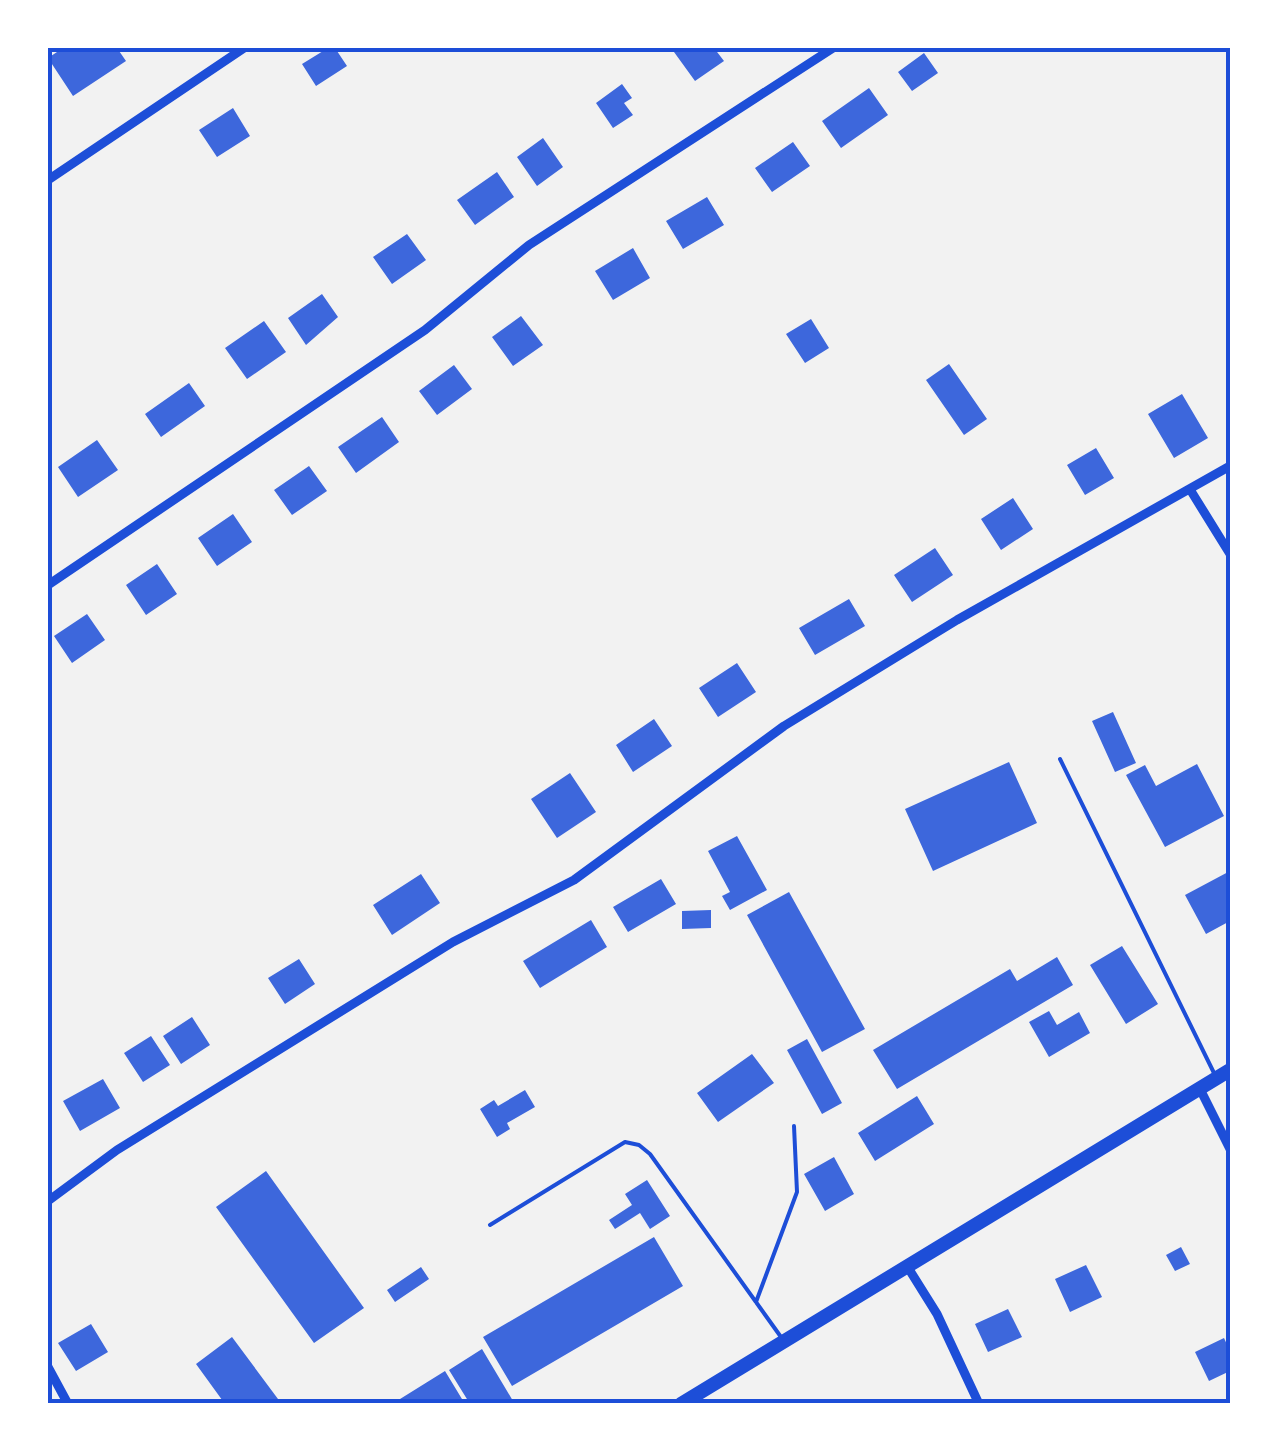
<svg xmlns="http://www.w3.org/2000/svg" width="1278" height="1451" viewBox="0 0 1278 1451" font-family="Spectral,serif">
	<rect width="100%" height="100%" fill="#f2f2f2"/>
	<path fill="#3d67dc" d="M 63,48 L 117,48 L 126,61 L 73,96 L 48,58 Z
		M 328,48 L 335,48 L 347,66 L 316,86 L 302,64 Z
		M 680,48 L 714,48 L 724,61 L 695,81 L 674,52 Z
		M 924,53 L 938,73 L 912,91 L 898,72 Z
		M 622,84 L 632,98 L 624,103 L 633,115 L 613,128 L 596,103 Z
		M 869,88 L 888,115 L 841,148 L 822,121 Z
		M 233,108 L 250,136 L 217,157 L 199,130 Z
		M 543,138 L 563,167 L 537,186 L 517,157 Z
		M 793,142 L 810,166 L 772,192 L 755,168 Z
		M 497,172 L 514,197 L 475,225 L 457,200 Z
		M 707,197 L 724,225 L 683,249 L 666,221 Z
		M 407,234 L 426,260 L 392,284 L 373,257 Z
		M 633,248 L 650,278 L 613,300 L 595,271 Z
		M 322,294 L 338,317 L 306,345 L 288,318 Z
		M 521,316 L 543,345 L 513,366 L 492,337 Z
		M 811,319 L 829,348 L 805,363 L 786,334 Z
		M 264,321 L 286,352 L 247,379 L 225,348 Z
		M 949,364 L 987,419 L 964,435 L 926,380 Z
		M 454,365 L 472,389 L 437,415 L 419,391 Z
		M 189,383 L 205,406 L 161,437 L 145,414 Z
		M 1182,394 L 1208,438 L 1174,458 L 1148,414 Z
		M 382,417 L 399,442 L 356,473 L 338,447 Z
		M 97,440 L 118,470 L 78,497 L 58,467 Z
		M 1096,448 L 1114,478 L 1085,495 L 1067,465 Z
		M 309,466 L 327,491 L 292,515 L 274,490 Z
		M 1013,498 L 1033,529 L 1001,550 L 981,519 Z
		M 233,514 L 252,542 L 217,566 L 198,538 Z
		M 935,548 L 953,575 L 912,602 L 894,575 Z
		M 157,564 L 177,594 L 146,615 L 126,585 Z
		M 849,599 L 865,626 L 815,655 L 799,628 Z
		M 87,614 L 105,640 L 72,663 L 54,636 Z
		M 737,663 L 756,692 L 718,717 L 699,688 Z
		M 1113,712 L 1136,763 L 1115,772 L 1092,721 Z
		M 654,719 L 672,746 L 633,772 L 616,745 Z
		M 1009,762 L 1037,823 L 933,871 L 905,809 Z
		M 1197,764 L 1224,816 L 1165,847 L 1126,775 L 1145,765 L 1156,786 Z
		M 570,773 L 596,812 L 557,838 L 531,799 Z
		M 737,836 L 767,890 L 730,910 L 722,896 L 730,892 L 708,851 Z
		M 1230,871 L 1230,921 L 1206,934 L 1185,895 Z
		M 421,874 L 440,903 L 392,935 L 373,905 Z
		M 661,879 L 676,904 L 628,932 L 613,907 Z
		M 789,892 L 865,1029 L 822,1052 L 747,915 Z
		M 711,910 L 711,928 L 682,929 L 682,911 Z
		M 591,920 L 607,947 L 540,988 L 523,961 Z
		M 1122,946 L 1158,1004 L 1126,1024 L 1090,965 Z
		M 1057,957 L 1073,985 L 897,1089 L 873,1050 L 1010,969 L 1017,981 Z
		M 299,959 L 315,984 L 285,1004 L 268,978 Z
		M 1049,1011 L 1057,1025 L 1079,1012 L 1090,1033 L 1049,1057 L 1029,1022 Z
		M 192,1017 L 210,1045 L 181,1064 L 163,1036 Z
		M 151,1036 L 170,1065 L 143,1082 L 124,1053 Z
		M 807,1039 L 842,1103 L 822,1114 L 787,1050 Z
		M 752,1054 L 774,1083 L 718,1122 L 697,1093 Z
		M 103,1079 L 120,1108 L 80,1131 L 63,1101 Z
		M 525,1090 L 535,1107 L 507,1123 L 510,1129 L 497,1137 L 480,1109 L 494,1100 L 498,1106 Z
		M 917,1096 L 934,1124 L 875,1161 L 858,1133 Z
		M 834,1157 L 854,1194 L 825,1211 L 804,1174 Z
		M 266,1171 L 364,1308 L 314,1343 L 216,1207 Z
		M 647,1180 L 670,1216 L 650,1229 L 640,1213 L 615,1229 L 609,1220 L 632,1205 L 625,1194 Z
		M 654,1237 L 683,1286 L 512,1386 L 483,1337 Z
		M 1181,1247 L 1190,1264 L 1175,1271 L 1166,1255 Z
		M 1086,1265 L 1102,1297 L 1070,1312 L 1055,1279 Z
		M 421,1267 L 429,1279 L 395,1302 L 387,1290 Z
		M 1008,1309 L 1022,1337 L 988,1352 L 975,1324 Z
		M 91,1324 L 108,1352 L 76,1371 L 58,1343 Z
		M 232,1337 L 278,1399 L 272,1404 L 225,1404 L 196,1364 Z
		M 1224,1338 L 1230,1351 L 1230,1371 L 1209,1381 L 1195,1352 Z
		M 482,1349 L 513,1401 L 509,1404 L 470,1404 L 449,1370 Z
		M 445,1371 L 465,1404 L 392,1404 Z"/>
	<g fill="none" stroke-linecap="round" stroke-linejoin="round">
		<path stroke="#1d4ed8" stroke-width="4" d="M 1060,759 L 1214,1073
			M 490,1225 L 625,1142 L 639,1145 L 650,1154 L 781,1337
			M 756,1302 L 797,1192 L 794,1126"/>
		<path stroke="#1d4ed8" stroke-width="9" d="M 48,180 L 244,48
			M 1191,491 L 1230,554
			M 48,585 L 425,330 L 529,245 L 833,48
			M 1200,1089 L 1230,1149
			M 48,1201 L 117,1150 L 453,942 L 574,880 L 784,726 L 957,620 L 1230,466
			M 907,1266 L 937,1314 L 979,1404
			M 48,1367 L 68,1404"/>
		<path stroke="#1d4ed8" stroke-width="14" d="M 681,1404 L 1230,1070"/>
	</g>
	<rect width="1278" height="1451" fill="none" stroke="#ffffff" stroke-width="100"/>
	<rect x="50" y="50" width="1178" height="1351" fill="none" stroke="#1d4ed8" stroke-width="4"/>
</svg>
